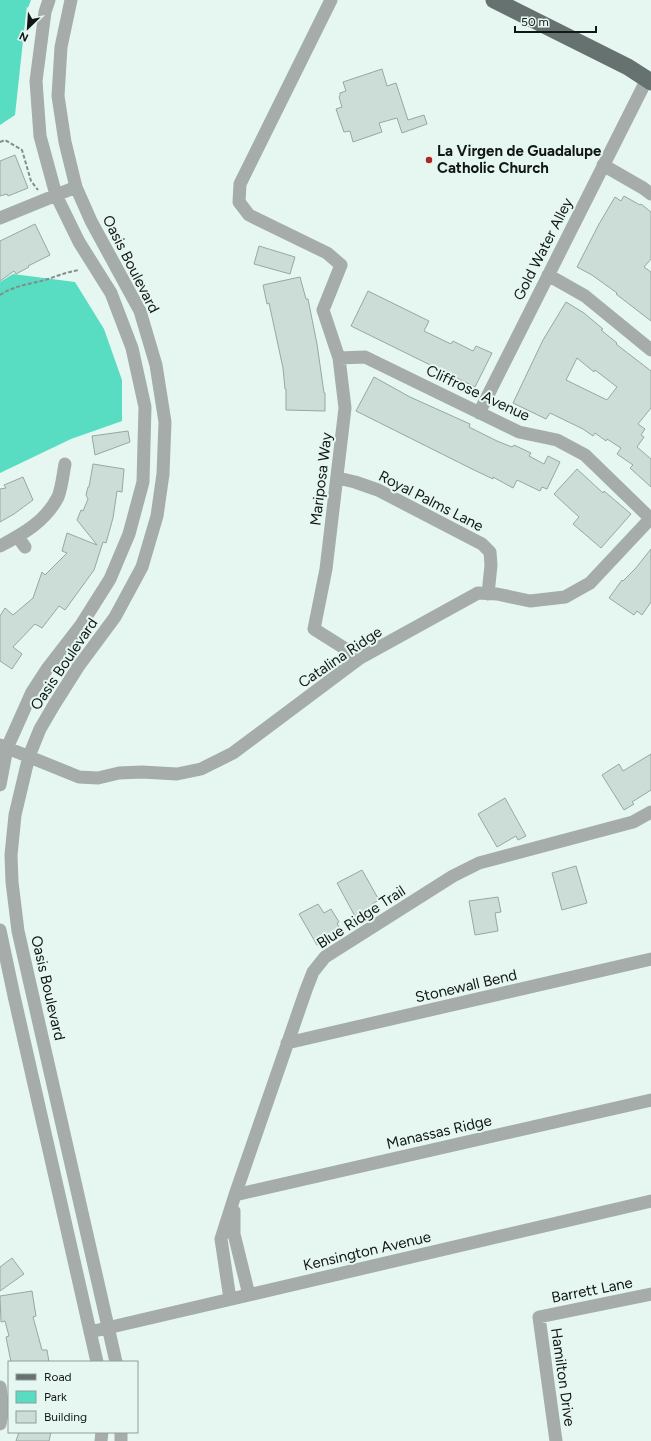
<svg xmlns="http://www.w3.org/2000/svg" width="651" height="1441" viewBox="0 0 651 1441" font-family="Figtree,sans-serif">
	<rect width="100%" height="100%" fill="#e6f7f2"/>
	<path fill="#58dcc2" d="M 0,0 L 31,0 L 26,13 L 15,115 L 0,125 Z
		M 13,274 L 75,282 L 104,329 L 122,380 L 122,421 L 71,439 L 0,473 L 0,282 Z"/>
	<path fill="#ccddd8" stroke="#97a7a3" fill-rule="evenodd" d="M 382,69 L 387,86 L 396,83 L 408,120 L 424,115 L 427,124 L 402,133 L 397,118 L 379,123 L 382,132 L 353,142 L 350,131 L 344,132 L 336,109 L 342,107 L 339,97 L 340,96 L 340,93 L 346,91 L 343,82 Z
		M 15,155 L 28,188 L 8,196 L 7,194 L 0,196 L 0,161 Z
		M 624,196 L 640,205 L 641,204 L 651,212 L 651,259 L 644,267 L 651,272 L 651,321 L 616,294 L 617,293 L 592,275 L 577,267 L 599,224 L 615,197 L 621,201 Z
		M 35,224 L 50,255 L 28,266 L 29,267 L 16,274 L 14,271 L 0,281 L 0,241 Z
		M 259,246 L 295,257 L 290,274 L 254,264 Z
		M 300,277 L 306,299 L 308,299 L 317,344 L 324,393 L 325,393 L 325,411 L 286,410 L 286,389 L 285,389 L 283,368 L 269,303 L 267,304 L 263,285 Z
		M 368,291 L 429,321 L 424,331 L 451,344 L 453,341 L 473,351 L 476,346 L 492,353 L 475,387 L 351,326 Z
		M 566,302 L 584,313 L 603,329 L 601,330 L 617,343 L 616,344 L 651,371 L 651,408 L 638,424 L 645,429 L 641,435 L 644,437 L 637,447 L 651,459 L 651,487 L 630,468 L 633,465 L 617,454 L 621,448 L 607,439 L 606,441 L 595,433 L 593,436 L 583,429 L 550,413 L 546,419 L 513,403 L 543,340 ZM 577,358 L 594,372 L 595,370 L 617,387 L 607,400 L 566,380 Z
		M 374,377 L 410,397 L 470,424 L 469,427 L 497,441 L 512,447 L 514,445 L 531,453 L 529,456 L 544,464 L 548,456 L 560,462 L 547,489 L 542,487 L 540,491 L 517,480 L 513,488 L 493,477 L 493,479 L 472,469 L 356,411 Z
		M 128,431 L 130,442 L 95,455 L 92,436 Z
		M 93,464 L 124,469 L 122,492 L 117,491 L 113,518 L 106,543 L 103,542 L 94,570 L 65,610 L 59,606 L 42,628 L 35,624 L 13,647 L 22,654 L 12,669 L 0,661 L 0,616 L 5,608 L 13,615 L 33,598 L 42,572 L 45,575 L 67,553 L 62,551 L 67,533 L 97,545 L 77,520 L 81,510 L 83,511 L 88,499 L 86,495 L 88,487 L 89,487 Z
		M 577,469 L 603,493 L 604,491 L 631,514 L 601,548 L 573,524 L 579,517 L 554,494 Z
		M 23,477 L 33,500 L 14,514 L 0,522 L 0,489 L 6,488 L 4,485 Z
		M 651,549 L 651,602 L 642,615 L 637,611 L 634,615 L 609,598 L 622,580 L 623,581 L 635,569 Z
		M 651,754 L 651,790 L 632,802 L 634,804 L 624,810 L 602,775 L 619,764 L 623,771 Z
		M 505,798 L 526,836 L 518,840 L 516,836 L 497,847 L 478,814 Z
		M 576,866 L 587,903 L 562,910 L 552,873 Z
		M 362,870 L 379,900 L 372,904 L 375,910 L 357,920 L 337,883 Z
		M 498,897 L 501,912 L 495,913 L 498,931 L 475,935 L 469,901 Z
		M 318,904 L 324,913 L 331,909 L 339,922 L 337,923 L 341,931 L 317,945 L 299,914 Z
		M 12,1258 L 24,1274 L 0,1291 L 0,1267 Z
		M 32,1291 L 36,1316 L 33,1317 L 42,1350 L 47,1350 L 49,1362 L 11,1362 L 6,1337 L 9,1336 L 5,1321 L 1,1322 L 0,1296 Z
		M 19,1432 L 51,1432 L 49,1441 L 16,1441 Z"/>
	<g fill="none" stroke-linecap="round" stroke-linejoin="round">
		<path stroke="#828e8b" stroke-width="2" stroke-dasharray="4 2" stroke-linecap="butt" d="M 0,142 L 5,140 L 22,150 L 31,181 L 38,190
			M 0,295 C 15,285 32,284 48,279 C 60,275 67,272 79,270"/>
		<path stroke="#a5acaa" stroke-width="13" d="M 71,0 L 61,47 L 58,96 L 65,142 L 76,187 L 91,221 L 140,311 L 156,365 L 165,422 L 163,474 L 157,516 L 142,567 L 115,617 L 78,667 L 54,705 L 40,729 L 29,756 L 15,815 L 11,855 L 12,882 L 18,931 L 116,1362
			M 331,0 L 240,184 L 239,202 L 249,215 L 327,253 L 341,265 L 323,310 L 339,358 L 345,408 L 326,569 L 314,629 L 360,658
			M 603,165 L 643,188 L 651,194
			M 0,218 L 76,187
			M 548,275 L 585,296 L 651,350
			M 339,358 L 365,357 L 519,432 L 557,440 L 585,455 L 650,518
			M 479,413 L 647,79
			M 338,478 L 355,482 L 378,490 L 482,544 L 490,552 L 491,565 L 488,594
			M 18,537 L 25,547
			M 0,546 C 23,534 46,521 58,497 C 62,487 63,474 65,464
			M 0,745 L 79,777 L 98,778 L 119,773 L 142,772 L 177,774 L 201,769 L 233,753 L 360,658 L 478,593 L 497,594 L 530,601 L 565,597 L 590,583 L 651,518
			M 0,785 L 7,748 L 32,692 L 47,669 L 81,625 L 110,579 L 129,534 L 143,482 L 145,407 L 132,348 L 111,293 L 79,242 L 56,195 L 40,136 L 36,81 L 45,12 L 49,0
			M 0,930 L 14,996 L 97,1362
			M 287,1043 L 651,959
			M 235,1195 L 651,1100
			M 234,1211 L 234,1234 L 249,1295
			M 230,1299 L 221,1239 L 235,1195 L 306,990 L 313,972 L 325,957 L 453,876 L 479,863 L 633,822 L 651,812
			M 90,1332 L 651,1201
			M 0,1387 L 3,1408 L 0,1424
			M 101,1441 L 102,1432
			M 121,1441 L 121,1432
			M 556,1441 L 539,1317 L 651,1294"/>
		<path stroke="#66726f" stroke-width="17" d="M 494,0 L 628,67 L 651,82"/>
	</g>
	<circle fill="#b3231f" stroke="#e6f7f2" stroke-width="1.5" cx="429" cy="160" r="4"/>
	<g text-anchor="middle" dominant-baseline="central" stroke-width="4" stroke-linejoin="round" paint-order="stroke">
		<g font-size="15" font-weight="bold" fill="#111716" stroke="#e6f7f2" text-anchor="start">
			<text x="437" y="151">La Virgen de Guadalupe<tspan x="437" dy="17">Catholic Church</tspan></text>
		</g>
		<g font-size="15" fill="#111716" stroke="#e6f7f2">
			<text transform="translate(543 249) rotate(-63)">Gold Water Alley</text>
			<text transform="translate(131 264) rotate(63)">Oasis Boulevard</text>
			<text transform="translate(478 393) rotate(25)">Cliffrose Avenue</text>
			<text transform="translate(321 479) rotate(-83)">Mariposa Way</text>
			<text transform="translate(431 501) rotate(27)">Royal Palms Lane</text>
			<text transform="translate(340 657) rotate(-34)">Catalina Ridge</text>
			<text transform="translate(64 664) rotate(-56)">Oasis Boulevard</text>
			<text transform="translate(361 917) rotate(-33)">Blue Ridge Trail</text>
			<text transform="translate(466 986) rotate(-13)">Stonewall Bend</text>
			<text transform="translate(48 988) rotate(77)">Oasis Boulevard</text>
			<text transform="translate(439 1132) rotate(-13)">Manassas Ridge</text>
			<text transform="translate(367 1251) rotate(-13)">Kensington Avenue</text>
			<text transform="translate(592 1290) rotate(-11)">Barrett Lane</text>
			<text transform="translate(563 1377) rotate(82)">Hamilton Drive</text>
		</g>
	</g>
	<rect x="8" y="1361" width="130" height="72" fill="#e6f7f2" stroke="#919d9a"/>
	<rect x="16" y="1374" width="20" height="6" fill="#66726f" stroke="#919d9a"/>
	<text x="44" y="1381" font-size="12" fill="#111716">Road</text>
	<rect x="16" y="1391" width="20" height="12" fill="#58dcc2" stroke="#919d9a"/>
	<text x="44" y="1401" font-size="12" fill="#111716">Park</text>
	<rect x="16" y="1411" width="20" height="12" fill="#ccddd8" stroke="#919d9a"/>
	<text x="44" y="1421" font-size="12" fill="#111716">Building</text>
	<g transform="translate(28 28) rotate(205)" stroke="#e6f7f2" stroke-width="3" paint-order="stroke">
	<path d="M0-3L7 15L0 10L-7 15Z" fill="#111716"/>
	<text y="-6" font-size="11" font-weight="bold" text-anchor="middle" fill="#111716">N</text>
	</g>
	<path d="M515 26v6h81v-6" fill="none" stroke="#111716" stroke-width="2"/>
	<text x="521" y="26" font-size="12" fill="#111716" stroke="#e6f7f2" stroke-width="3" paint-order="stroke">50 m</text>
</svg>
